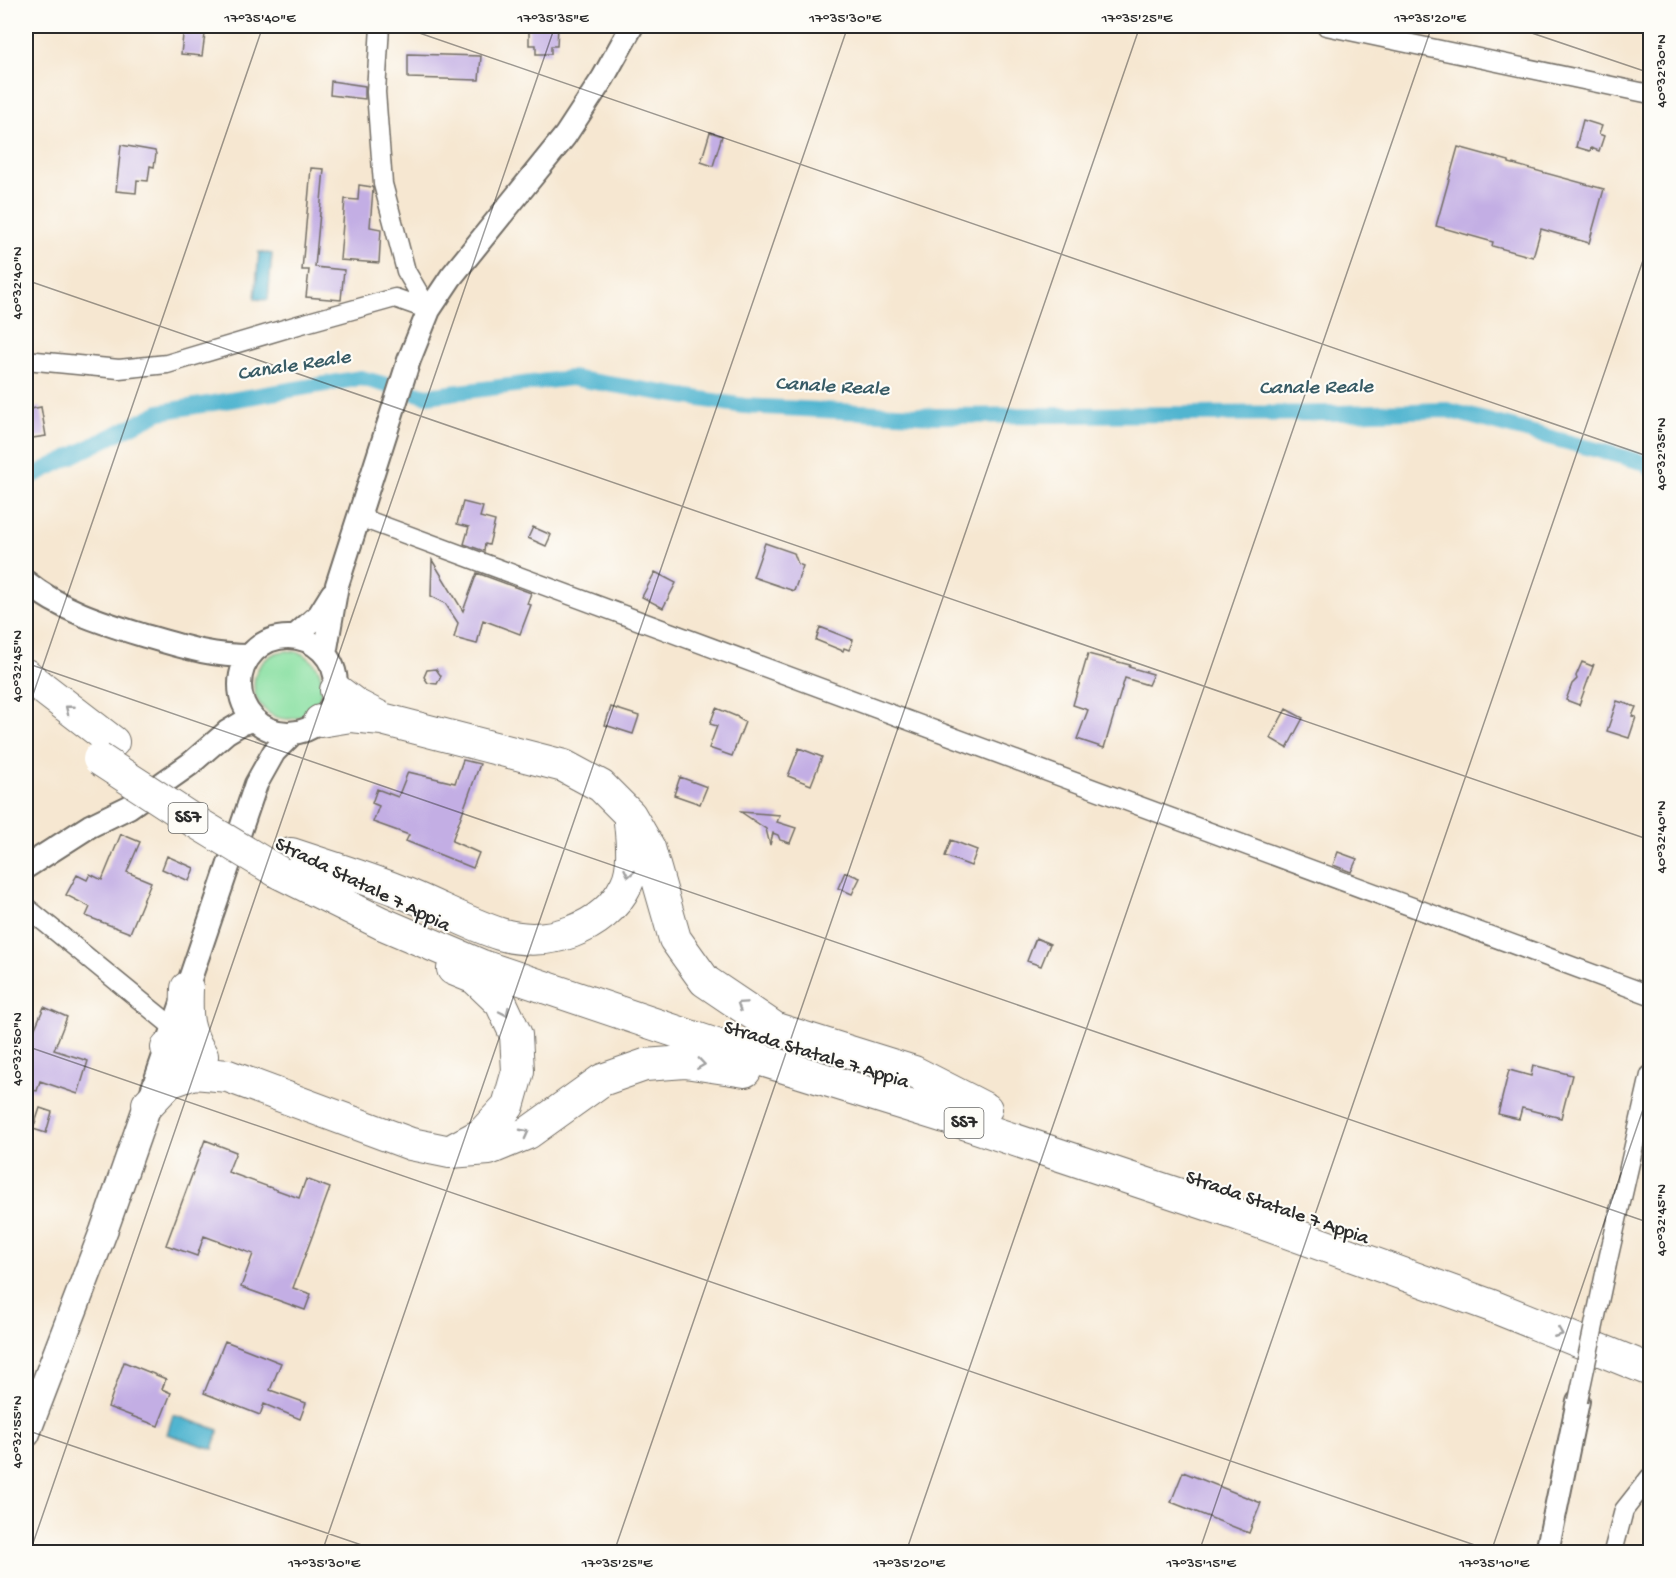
<svg xmlns="http://www.w3.org/2000/svg" width="1676" height="1578" viewBox="0 0 1676 1578" font-family="'Gochi Hand',sans-serif">
	<rect width="100%" height="100%" fill="#fdfcf7"/>
	<filter id="ink" filterUnits="userSpaceOnUse"><feTurbulence type="fractalNoise" baseFrequency=".0167" numOctaves="2"/><feDisplacementMap in="SourceGraphic" scale="12" xChannelSelector="R" yChannelSelector="G"/><feConvolveMatrix kernelMatrix="1 2 1 2 8 2 1 2 1" color-interpolation-filters="sRGB"/></filter>
	<filter id="wash" filterUnits="userSpaceOnUse"><feTurbulence type="fractalNoise" baseFrequency=".008" numOctaves="4" result="noise"/><feDisplacementMap in="SourceGraphic" scale="24" xChannelSelector="R" yChannelSelector="G"/><feGaussianBlur stdDeviation="1.35" result="paint"/><feColorMatrix in="noise" values="0 0 0 0 0 0 0 0 0 0 0 0 0 0 0 0 0 1.4 0 .05"/><feComposite in="paint" operator="in"/></filter>
	<g filter="url(#wash)">
		<rect width="100%" height="100%" fill="#f6e7d1"/>
		<path fill="#8ae0a3" stroke="#5a8667" stroke-width="1.5" d="M254 685a34 34 0 1 1 68 0a34 34 0 1 1-68 0Z"/>
		<path fill="#51b5d0" stroke="#3e707e" stroke-width="1.5" d="M 259,252 L 272,254 L 268,300 L 255,299 Z
			M 173,1415 L 219,1430 L 213,1449 L 167,1434 Z"/>
		<g fill="none" stroke-linecap="round" stroke-linejoin="round">
			<path stroke="#51b5d0" stroke-width="16" d="M 26,479 L 160,412 L 361,378 L 427,396 L 571,378 L 744,406 L 935,416 L 1339,413 L 1447,410 L 1646,463 L 1650,469"/>
		</g>
		<g id="blocks">
			<path fill="#c3aee4" d="M 184,26 L 206,27 L 202,56 L 181,54 Z
				M 534,26 L 558,26 L 557,46 L 551,46 L 551,54 L 536,54 L 536,45 L 529,45 L 529,27 L 534,27 Z
				M 408,54 L 481,56 L 479,80 L 408,78 Z
				M 331,81 L 365,86 L 365,99 L 330,95 Z
				M 1583,120 L 1602,126 L 1599,134 L 1604,136 L 1599,151 L 1591,148 L 1590,151 L 1576,147 Z
				M 710,132 L 722,136 L 713,166 L 701,162 Z
				M 121,145 L 155,151 L 156,154 L 154,167 L 150,166 L 148,181 L 137,180 L 136,193 L 116,191 Z
				M 1458,147 L 1509,161 L 1509,163 L 1604,189 L 1589,243 L 1541,229 L 1533,257 L 1492,246 L 1493,242 L 1436,226 Z
				M 311,168 L 324,169 L 315,267 L 344,270 L 341,300 L 306,297 L 309,270 L 302,270 Z
				M 359,185 L 372,187 L 373,189 L 370,227 L 381,229 L 379,263 L 340,260 L 345,199 L 358,200 Z
				M 41,407 L 46,436 L 26,439 L 26,410 Z
				M 463,502 L 483,507 L 480,517 L 495,521 L 489,545 L 485,544 L 484,551 L 464,544 L 469,527 L 457,524 Z
				M 533,527 L 551,535 L 546,546 L 528,538 Z
				M 765,543 L 794,553 L 798,564 L 803,566 L 794,591 L 753,577 Z
				M 432,560 L 463,611 L 477,573 L 531,593 L 527,604 L 531,605 L 520,634 L 483,620 L 477,644 L 454,638 L 458,623 L 445,603 L 431,596 Z
				M 655,572 L 676,583 L 663,608 L 642,597 Z
				M 820,627 L 853,640 L 849,650 L 844,648 L 843,651 L 816,640 Z
				M 1088,654 L 1130,665 L 1129,667 L 1153,674 L 1148,685 L 1125,678 L 1104,748 L 1077,739 L 1088,710 L 1073,705 Z
				M 1582,662 L 1592,666 L 1594,664 L 1579,705 L 1566,700 L 1572,684 L 1577,679 L 1576,676 Z
				M 436,669 L 441,676 L 437,684 L 428,683 L 424,677 L 427,670 Z
				M 1617,701 L 1636,707 L 1632,716 L 1636,717 L 1629,738 L 1607,731 Z
				M 611,707 L 639,716 L 633,734 L 605,725 Z
				M 716,708 L 738,717 L 738,718 L 745,722 L 732,756 L 709,748 L 717,726 L 710,724 Z
				M 1286,709 L 1303,718 L 1287,748 L 1270,738 Z
				M 799,748 L 822,757 L 811,785 L 788,776 Z
				M 463,760 L 480,764 L 452,841 L 479,853 L 473,868 L 406,841 L 409,835 L 373,822 L 379,806 L 372,803 L 377,789 L 398,797 L 408,772 L 455,783 Z
				M 680,777 L 707,787 L 700,804 L 674,795 Z
				M 741,812 L 780,815 L 777,822 L 796,828 L 790,843 L 780,840 L 778,835 L 773,833 L 770,845 L 766,829 Z
				M 121,834 L 140,842 L 127,872 L 151,882 L 130,933 L 86,916 L 90,907 L 66,895 L 77,875 L 87,880 L 90,874 L 102,880 Z
				M 951,840 L 977,850 L 971,866 L 945,856 Z
				M 1338,852 L 1357,859 L 1351,872 L 1333,865 Z
				M 167,856 L 194,868 L 189,881 L 162,869 Z
				M 845,872 L 860,878 L 852,894 L 838,888 Z
				M 1036,938 L 1050,944 L 1041,966 L 1027,961 Z
				M 44,1007 L 67,1017 L 54,1050 L 88,1061 L 78,1094 L 40,1081 L 37,1091 L 26,1089 L 26,1049 Z
				M 1533,1065 L 1572,1075 L 1561,1118 L 1522,1108 L 1519,1119 L 1498,1114 L 1509,1070 L 1531,1076 Z
				M 40,1108 L 52,1112 L 46,1133 L 33,1129 Z
				M 205,1140 L 236,1152 L 228,1172 L 299,1198 L 306,1179 L 330,1188 L 293,1288 L 311,1294 L 305,1310 L 241,1287 L 253,1254 L 204,1236 L 197,1256 L 166,1245 Z
				M 225,1341 L 281,1363 L 270,1390 L 306,1403 L 300,1419 L 264,1404 L 260,1415 L 204,1393 Z
				M 124,1362 L 166,1379 L 162,1389 L 171,1393 L 158,1426 L 108,1407 Z
				M 1183,1472 L 1261,1503 L 1249,1533 L 1171,1502 Z"/>
		</g>
	</g>
	<g filter="url(#ink)">
		<use href="#blocks" fill-opacity="0" stroke="#726d65" stroke-width="1.5"/>
		<g fill="none" stroke-linecap="round" stroke-linejoin="round">
			<defs>
				<path id="minor" d="M 380,26 L 376,92 L 383,184 L 406,271 L 429,310
					M 1326,26 L 1650,94
					M 26,360 L 119,369 L 167,364 L 298,325 L 395,298 L 429,310
					M 359,517 L 1650,995
					M 26,907 L 174,1028
					M 1607,1264 L 1650,1075
					M 1613,1552 L 1624,1510 L 1650,1477"/>
				<path id="tertiary" d="M 26,582 C 61,610 100,622 142,635 C 181,646 208,656 250,656
					M 294,637 L 319,615 L 332,594
					M240 685a48 48 0 1 1 96 0a48 48 0 1 1-96 0Z
					M 325,654 L 337,585 L 409,360 L 429,310 L 451,277 L 565,136 L 603,78 L 632,26
					M 26,867 L 90,826 L 129,807 L 190,764 L 227,732 L 242,723 L 255,720
					M 150,1097 L 256,784 L 274,752 L 293,733
					M 1547,1552 L 1578,1401"/>
				<path id="secondary" d="M 26,1434 L 104,1230 L 148,1104"/>
				<path id="trunk" d="M 26,675 L 113,742
					M 336,690 L 356,705 L 379,717
					M 320,721 L 351,716 L 382,719 L 564,766 L 601,786 L 630,815 L 649,848 L 675,939 L 705,981 L 776,1029 L 914,1072 L 986,1109
					M 291,854 C 327,866 364,877 399,891 C 433,904 466,923 500,934 C 546,948 604,930 626,885 C 635,868 632,841 630,822
					M 280,873 L 381,923 L 482,966 L 749,1056 L 958,1121 L 1234,1213 L 1492,1306 L 1650,1370
					M 453,969 L 475,978 L 501,1003 L 516,1035 L 518,1071 L 508,1106 L 482,1134 L 456,1148
					M 187,988 C 186,1018 186,1030 202,1056
					M 167,1048 L 178,1063 L 194,1073
					M 148,1104 L 169,1082 L 194,1073 L 228,1076 L 411,1144 L 450,1152 L 489,1149 L 528,1133 L 602,1080 L 645,1065 L 685,1062 L 745,1071"/>
			</defs>
			<use href="#minor" stroke="#726d65" stroke-width="21"/>
			<use href="#tertiary" stroke="#726d65" stroke-width="26"/>
			<use href="#secondary" stroke="#726d65" stroke-width="30"/>
			<use href="#trunk" stroke="#726d65" stroke-width="34"/>
			<use href="#minor" stroke="#fff" stroke-width="18"/>
			<use href="#tertiary" stroke="#fff" stroke-width="22"/>
			<use href="#secondary" stroke="#fff" stroke-width="27"/>
			<use href="#trunk" stroke="#fff" stroke-width="32"/>
			<defs>
				<path id="minor-bridge" d="M 1578,1401 L 1607,1264"/>
				<path id="trunk-bridge" d="M 99,759 L 194,821 L 280,873"/>
			</defs>
			<use href="#minor-bridge" stroke="#726d65" stroke-width="21" stroke-linecap="butt"/>
			<use href="#trunk-bridge" stroke="#726d65" stroke-width="34" stroke-linecap="butt"/>
			<use href="#minor-bridge" stroke="#fff" stroke-width="18"/>
			<use href="#trunk-bridge" stroke="#fff" stroke-width="32"/>
		</g>
		<defs><path id="oneway-chevron" d="M-2-3.5L2.5 0L-2 3.5" fill="none" stroke-width="1.6" stroke-linecap="round" stroke-linejoin="round" transform="scale(1.5)"/></defs>
		<g stroke="#a0a0a0">
			<use href="#oneway-chevron" transform="translate(69 709) rotate(-142)"/>
			<use href="#oneway-chevron" transform="translate(629 873) rotate(101)"/>
			<use href="#oneway-chevron" transform="translate(741 1005) rotate(-146)"/>
			<use href="#oneway-chevron" transform="translate(505 1012) rotate(65)"/>
			<use href="#oneway-chevron" transform="translate(701 1064) rotate(8)"/>
			<use href="#oneway-chevron" transform="translate(525 1133) rotate(-28)"/>
			<use href="#oneway-chevron" transform="translate(1559 1333) rotate(22)"/>
		</g>
	</g>
	<path fill="none" stroke="#2b2b2b" stroke-width="1.5" stroke-opacity="0.45" d="M 399,26 L 1650,457M 1511,26 L 1650,73M 26,280 L 1650,840M 26,663 L 1650,1223M 26,715 L 263,26M 26,1046 L 1495,1552M 26,1430 L 382,1552M 30,1552 L 555,26M 322,1552 L 848,26M 614,1552 L 1140,26M 906,1552 L 1432,26M 1199,1552 L 1650,240M 1491,1552 L 1650,1089"/>
	<g text-anchor="middle" dominant-baseline="central" stroke-width="4.5" stroke-linejoin="round" paint-order="stroke">
		<g fill="#fdfcf7" stroke="#6a6a68" stroke-width="1.5">
			<rect x="168.5" y="803" width="39" height="30" rx="4.5"/>
			<rect x="944.5" y="1108" width="39" height="30" rx="4.5"/>
		</g>
		<g font-size="18" font-weight="bold" fill="#2b2b2b">
			<text x="188" y="818">SS7</text>
			<text x="964" y="1123">SS7</text>
		</g>
		<g font-size="20" fill="#2b2b2b" stroke="#fdfcf7">
			<text transform="translate(362 886) rotate(26)">Strada Statale 7 Appia</text>
			<text transform="translate(816 1056) rotate(17)">Strada Statale 7 Appia</text>
			<text transform="translate(1277 1209) rotate(19)">Strada Statale 7 Appia</text>
		</g>
		<g font-size="21" font-style="italic" fill="#385b65" stroke="#fdfcf7">
			<text transform="translate(294 367) rotate(-9)">Canale Reale</text>
			<text transform="translate(832 388) rotate(3)">Canale Reale</text>
			<text transform="translate(1316 389) rotate(-1)">Canale Reale</text>
		</g>
	</g>
	<rect width="1676" height="1578" fill="none" stroke="#fdfcf7" stroke-width="66"/>
	<rect x="33" y="33" width="1610" height="1512" fill="none" stroke="#2b2b2b" stroke-width="2"/>
	<g font-size="15" text-anchor="middle" fill="#2b2b2b">
		<text x="260" y="22">17°35'40"E</text>
		<text x="553" y="22">17°35'35"E</text>
		<text x="845" y="22">17°35'30"E</text>
		<text x="1137" y="22">17°35'25"E</text>
		<text x="1430" y="22">17°35'20"E</text>
		<text transform="translate(1660 71) rotate(-90)" y="5">40°32'30"N</text>
		<text transform="translate(16 283) rotate(-90)" y="5">40°32'40"N</text>
		<text transform="translate(1660 454) rotate(-90)" y="5">40°32'35"N</text>
		<text transform="translate(16 666) rotate(-90)" y="5">40°32'45"N</text>
		<text transform="translate(1660 837) rotate(-90)" y="5">40°32'40"N</text>
		<text transform="translate(16 1049) rotate(-90)" y="5">40°32'50"N</text>
		<text transform="translate(1660 1220) rotate(-90)" y="5">40°32'45"N</text>
		<text transform="translate(16 1432) rotate(-90)" y="5">40°32'55"N</text>
		<text x="324" y="1567">17°35'30"E</text>
		<text x="617" y="1567">17°35'25"E</text>
		<text x="909" y="1567">17°35'20"E</text>
		<text x="1201" y="1567">17°35'15"E</text>
		<text x="1494" y="1567">17°35'10"E</text>
	</g>
</svg>
